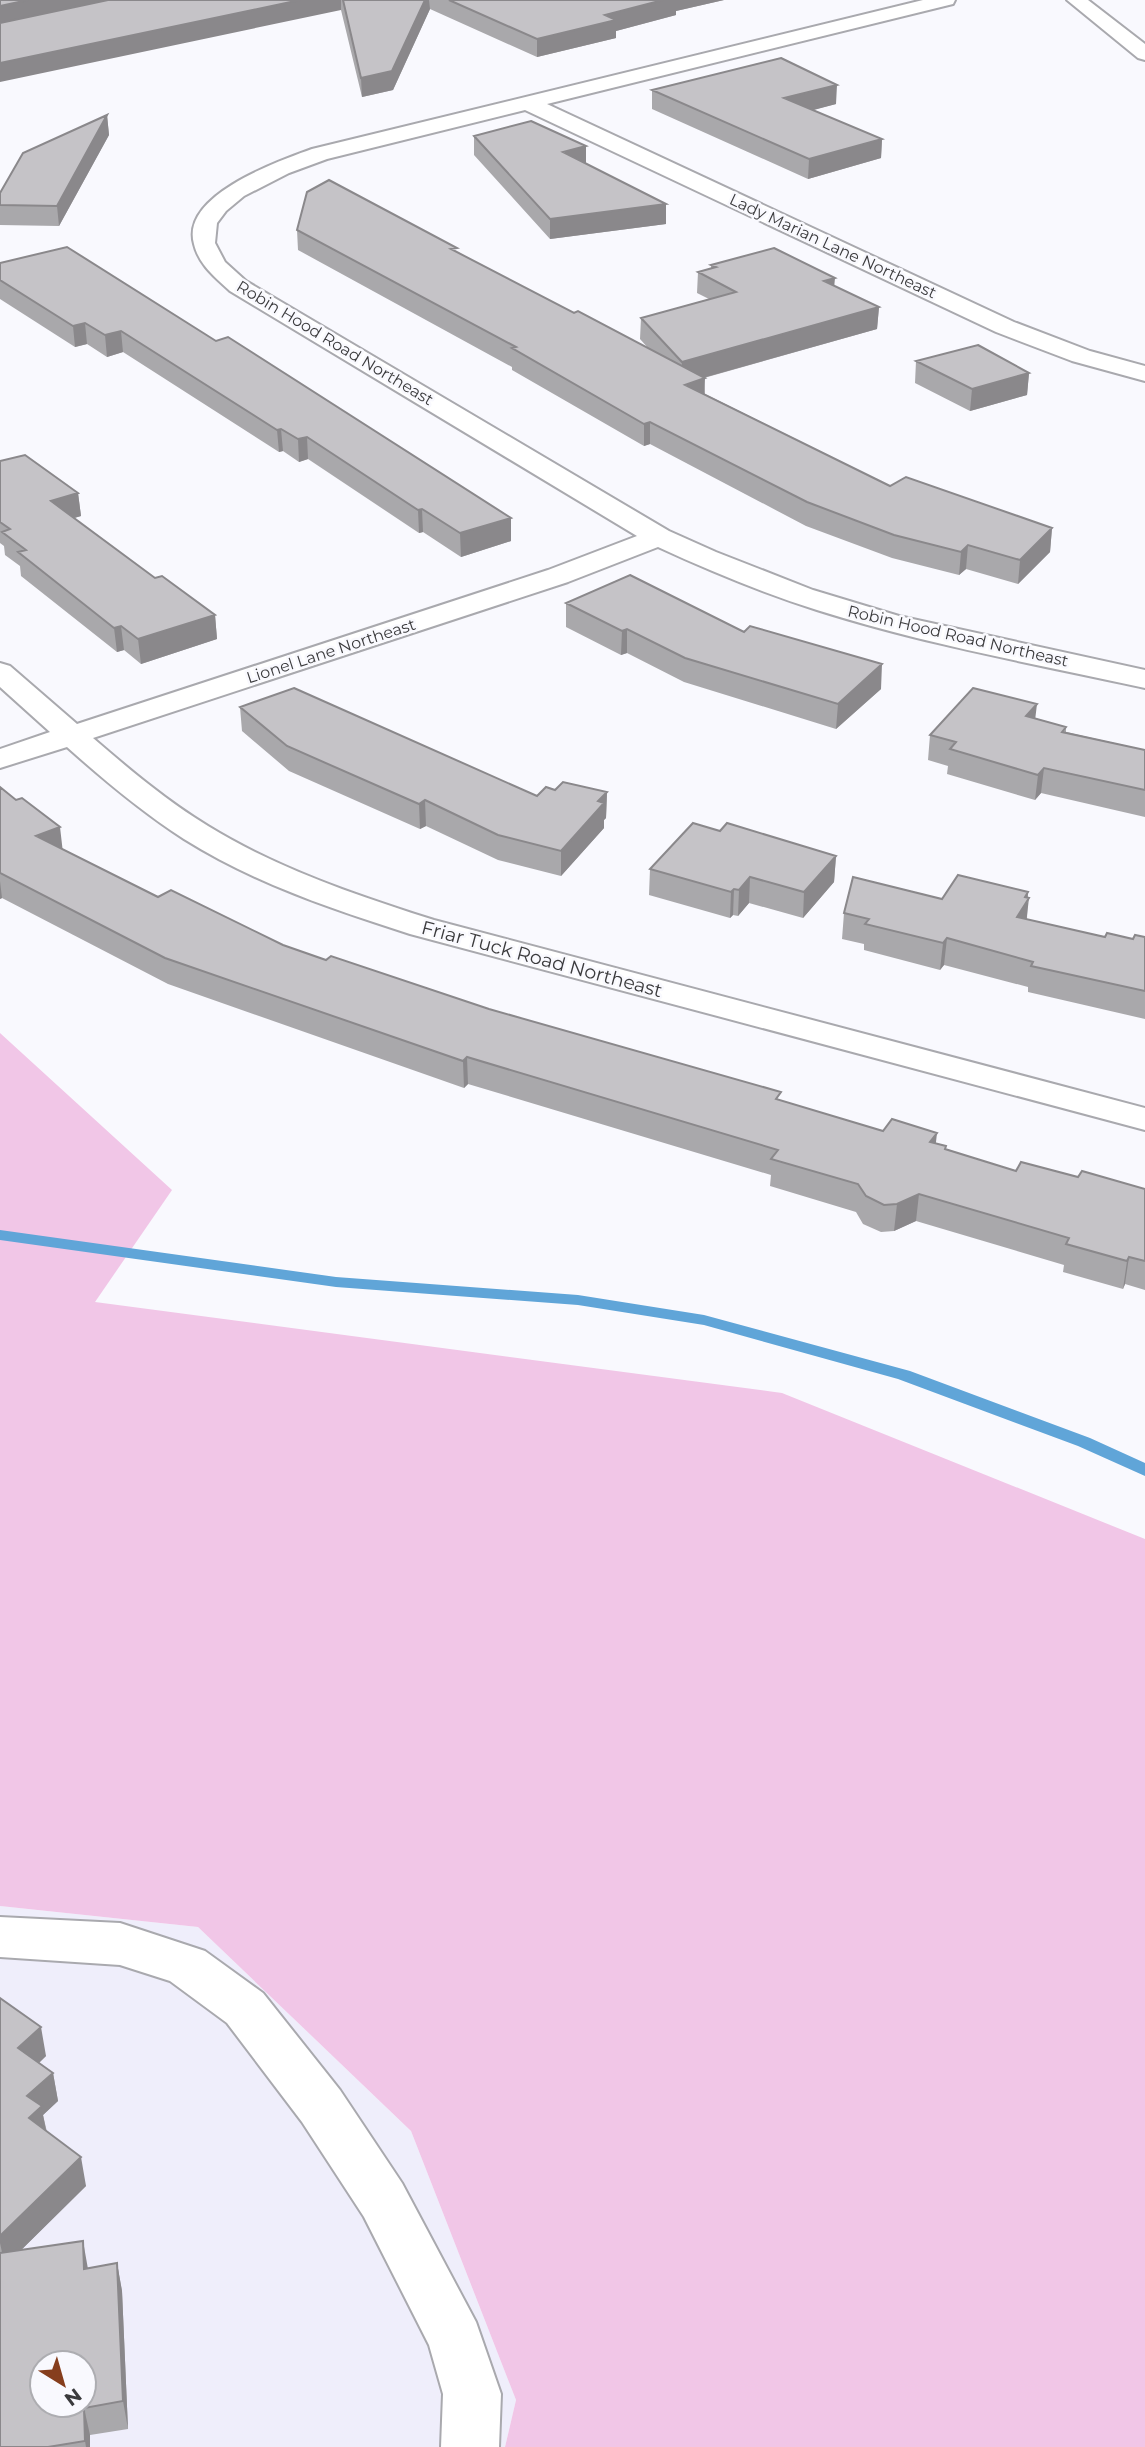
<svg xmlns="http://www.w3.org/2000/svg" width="1145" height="2447" viewBox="0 0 1145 2447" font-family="Montserrat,sans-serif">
	<rect width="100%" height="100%" fill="#f9f9fe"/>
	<path fill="#efeefb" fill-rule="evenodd" d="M 0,1906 L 198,1927 L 411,2131 L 516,2400 L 505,2447 L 0,2447 ZM 42,2363 L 84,2363 L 84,2405 L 42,2405 Z"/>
	<path fill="#f1c6e7" d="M 0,1033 L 172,1190 L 95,1302 L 782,1393 L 1145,1539 L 1145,2447 L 505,2447 L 516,2400 L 411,2131 L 198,1927 L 0,1906 Z"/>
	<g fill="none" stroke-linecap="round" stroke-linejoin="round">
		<path fill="#60a5d8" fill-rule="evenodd" d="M 0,1230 L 336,1277 L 578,1295 L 704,1315 L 910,1371 L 1090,1438 L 1145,1463 L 1145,1476 L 1078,1446 L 898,1379 L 704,1325 L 578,1305 L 336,1287 L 0,1240 Z"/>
		<defs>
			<path id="minor" d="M 923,0 L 955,0 L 953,4 L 547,104 L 1014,322 L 1090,351 L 1145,366 L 1145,381 L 1072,361 L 996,332 L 525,110 L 327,159 L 289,173 L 244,196 L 226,211 L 217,223 L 215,243 L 225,262 L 246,281 L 669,531 L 716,552 L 813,590 L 899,616 L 1145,670 L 1145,688 C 1035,664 924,644 817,610 C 763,593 710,571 658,547 L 568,582 L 93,738 C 130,770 167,801 208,826 C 278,869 356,895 434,920 L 1145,1108 L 1145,1130 L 410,934 C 332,909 254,883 184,839 C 142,812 104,780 67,747 L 0,768 L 0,749 L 50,732 L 0,687 L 0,663 L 10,666 L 77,724 L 548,570 L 637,536 L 230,291 C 215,277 199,265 194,244 C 180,195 279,161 312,149 Z
				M 1067,0 L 1088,0 L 1145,44 L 1145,60 L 1138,58 Z
				M 0,1917 L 120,1923 L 205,1951 L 263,1993 L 340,2090 L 402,2183 L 476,2322 L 501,2394 L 499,2447 L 441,2447 L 443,2394 L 429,2345 L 364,2217 L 302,2122 L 227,2023 L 170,1981 L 120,1965 L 0,1957 Z"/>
		</defs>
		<use href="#minor" stroke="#a9a9ae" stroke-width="4"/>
		<use href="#minor" fill="#fff" fill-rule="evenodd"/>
	</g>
	<path fill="#a9a8ab" d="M 0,0 L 724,0 L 676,11 L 676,15 L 616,31 L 616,38 L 537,57 L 430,9 L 393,90 L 362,97 L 341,10 Z
		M 652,90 L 836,104 L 812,110 L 882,139 L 881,158 L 808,179 L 652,109 Z
		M 107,115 L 109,135 L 59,226 L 0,225 L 0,193 Z
		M 474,136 L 666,224 L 550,239 L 474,155 Z
		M 297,230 L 457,253 L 574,313 L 649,349 L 640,339 L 641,318 L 709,299 L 697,293 L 698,272 L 711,268 L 711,265 L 834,286 L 879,307 L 877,329 L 704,378 L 705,394 L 890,486 L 1052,528 L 1050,552 L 1018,584 L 966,569 L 959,575 L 892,558 L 806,526 L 650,444 L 644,446 L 512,370 L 512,367 L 298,250 Z
		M 0,263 L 511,541 L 461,557 L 423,532 L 419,533 L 308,459 L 299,462 L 283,451 L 279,452 L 123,352 L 107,357 L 87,344 L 75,347 L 0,299 Z
		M 916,361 L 1029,373 L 1027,395 L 970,411 L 915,383 Z
		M 0,461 L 78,493 L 81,516 L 74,518 L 155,578 L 215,615 L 217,639 L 141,664 L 124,650 L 117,652 L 21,576 L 20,566 L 5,555 L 4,546 L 0,543 Z
		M 566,603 L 744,632 L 881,689 L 836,729 L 684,682 L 627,653 L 621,655 L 566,627 Z
		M 240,707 L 537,796 L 555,790 L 607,792 L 606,818 L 604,820 L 604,828 L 561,876 L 498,860 L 426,826 L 420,829 L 289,771 L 242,731 Z
		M 1035,718 L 1066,727 L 1066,732 L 1145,750 L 1145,817 L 1041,793 L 1035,800 L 947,774 L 948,766 L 928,760 L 930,735 Z
		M 0,787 L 62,849 L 158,897 L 283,945 L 326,960 L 489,1009 L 781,1101 L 883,1131 L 946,1146 L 946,1149 L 1016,1171 L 1078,1177 L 1145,1189 L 1145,1290 L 1125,1284 L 1123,1289 L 1063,1272 L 1064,1265 L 916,1221 L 894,1231 L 881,1232 L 863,1224 L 856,1212 L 770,1186 L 771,1175 L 468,1084 L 464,1088 L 168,984 L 2,898 L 0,899 Z
		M 720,831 L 836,856 L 834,882 L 803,918 L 749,903 L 738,916 L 733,915 L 730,918 L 649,895 L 650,869 Z
		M 1028,892 L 1027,919 L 1105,937 L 1133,939 L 1145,937 L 1145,1019 L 1028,992 L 1028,987 L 944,965 L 940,970 L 864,950 L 864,944 L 842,939 L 844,913 L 942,899 Z
		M 0,1998 L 46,2056 L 39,2063 L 53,2073 L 58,2101 L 43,2115 L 47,2132 L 86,2186 L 21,2250 L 88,2268 L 117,2263 L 122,2291 L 128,2429 L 90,2435 L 90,2447 L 0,2447 Z"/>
	<path fill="#8a888b" d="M 28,0 L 115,0 L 0,24 L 0,6 Z
		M 300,0 L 341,0 L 341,10 L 0,82 L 0,63 Z
		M 425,0 L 429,0 L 430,9 L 393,90 L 362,97 L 361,78 Z
		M 663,0 L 724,0 L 676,11 L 676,15 L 616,31 L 616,38 L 537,57 L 537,39 L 605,15 Z
		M 837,85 L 836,104 L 784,118 L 784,98 Z
		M 107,115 L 109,135 L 59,226 L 57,206 Z
		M 882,139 L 881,158 L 808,179 L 809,159 Z
		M 586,146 L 586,166 L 563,152 Z
		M 666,204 L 666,224 L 550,239 L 550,219 Z
		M 835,278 L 833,299 L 824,281 Z
		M 879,307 L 877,329 L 681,384 L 682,362 Z
		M 85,323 L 87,344 L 75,347 L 73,326 Z
		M 121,331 L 123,352 L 107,357 L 105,335 Z
		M 1029,373 L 1027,395 L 970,411 L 972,389 Z
		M 705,378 L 704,400 L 685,385 Z
		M 650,422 L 650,444 L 644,446 L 644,424 Z
		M 281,429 L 283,451 L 279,452 L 277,430 Z
		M 307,437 L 308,459 L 299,462 L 298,439 Z
		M 78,493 L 81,516 L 54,524 L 51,501 Z
		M 422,509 L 423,532 L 419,533 L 418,510 Z
		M 511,518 L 511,541 L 461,557 L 460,533 Z
		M 1052,528 L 1050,552 L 1018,584 L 1020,560 Z
		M 968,545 L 966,569 L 959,575 L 961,552 Z
		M 215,615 L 217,639 L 141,664 L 138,639 Z
		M 121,626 L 124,650 L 117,652 L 114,628 Z
		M 627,629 L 627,653 L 621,655 L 622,631 Z
		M 882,664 L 881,689 L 836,729 L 838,704 Z
		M 1037,704 L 1034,729 L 1026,716 Z
		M 1044,768 L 1041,793 L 1035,800 L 1038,775 Z
		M 607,792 L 606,818 L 604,820 L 604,828 L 561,876 L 561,851 L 598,801 Z
		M 425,800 L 426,826 L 420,829 L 419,804 Z
		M 60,827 L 63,853 L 36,836 Z
		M 836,856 L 834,882 L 803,918 L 804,892 Z
		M 750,877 L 749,903 L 738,916 L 739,890 Z
		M 0,881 L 2,898 L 0,899 Z
		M 734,889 L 733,915 L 730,918 L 731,892 Z
		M 1028,892 L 1027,903 L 1029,898 L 1026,924 L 1017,917 Z
		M 947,938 L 944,965 L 940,970 L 943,943 Z
		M 467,1057 L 468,1084 L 464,1088 L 463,1061 Z
		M 937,1133 L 934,1160 L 930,1142 Z
		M 919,1194 L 916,1221 L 894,1231 L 897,1204 Z
		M 1129,1257 L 1125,1284 L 1123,1289 L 1127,1261 Z
		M 41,2027 L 46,2056 L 24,2077 L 18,2048 Z
		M 53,2073 L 58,2101 L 43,2115 L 47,2135 L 29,2118 L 27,2096 Z
		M 81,2157 L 86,2186 L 5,2266 L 0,2243 L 0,2236 Z
		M 83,2241 L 88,2269 L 84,2269 Z
		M 117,2263 L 122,2291 L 128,2429 L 123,2401 Z
		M 84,2408 L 90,2435 L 90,2447 L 86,2447 L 85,2441 Z"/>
	<path fill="#c5c3c7" stroke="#8a888b" stroke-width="2" fill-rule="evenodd" d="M 0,0 L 28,0 L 0,6 Z
		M 108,0 L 300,0 L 0,63 L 0,23 Z
		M 343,0 L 425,0 L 392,71 L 361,78 Z
		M 449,0 L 663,0 L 605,15 L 616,20 L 537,39 Z
		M 781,58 L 837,85 L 784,98 L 882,139 L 809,159 L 652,90 Z
		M 107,115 L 57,206 L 0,205 L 0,193 L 23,153 Z
		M 531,121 L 586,146 L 563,152 L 666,204 L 550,219 L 474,136 Z
		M 329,180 L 457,248 L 451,249 L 574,313 L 578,311 L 705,378 L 685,385 L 890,486 L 906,477 L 1052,528 L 1020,560 L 968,545 L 961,552 L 894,535 L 807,502 L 650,422 L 644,424 L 512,348 L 516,347 L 297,230 L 307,192 Z
		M 67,247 L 216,341 L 228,337 L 511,518 L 460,533 L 422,509 L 418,510 L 307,437 L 298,439 L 281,429 L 277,430 L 121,331 L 105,335 L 85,323 L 73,326 L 0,280 L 0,263 Z
		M 774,248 L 835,278 L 824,281 L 879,307 L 682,362 L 641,318 L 736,292 L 698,272 L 716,267 L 711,265 Z
		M 978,345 L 1029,373 L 972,389 L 916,361 Z
		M 25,455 L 78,493 L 51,501 L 155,578 L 162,576 L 215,615 L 138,639 L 121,626 L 114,628 L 18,552 L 26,550 L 2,532 L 10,529 L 0,522 L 0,461 Z
		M 630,575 L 744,632 L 750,626 L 882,664 L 838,704 L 685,658 L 627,629 L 622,631 L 566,603 Z
		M 294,688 L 537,796 L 546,787 L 555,790 L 563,782 L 607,792 L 598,801 L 604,803 L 561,851 L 498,835 L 425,800 L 419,804 L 287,746 L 240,707 Z
		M 973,688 L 1037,704 L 1026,716 L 1066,727 L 1062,732 L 1145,750 L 1145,790 L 1044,768 L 1038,775 L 950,749 L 956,742 L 930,735 Z
		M 0,787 L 16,800 L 22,798 L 60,827 L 36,836 L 158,897 L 171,890 L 283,945 L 326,960 L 331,956 L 489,1009 L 781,1092 L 776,1099 L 883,1131 L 892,1119 L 937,1133 L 930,1142 L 946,1146 L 945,1149 L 1016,1171 L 1021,1162 L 1078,1177 L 1082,1171 L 1145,1189 L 1145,1261 L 1129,1257 L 1127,1261 L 1066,1244 L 1069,1238 L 919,1194 L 897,1204 L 884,1205 L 866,1196 L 858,1184 L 771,1159 L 778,1150 L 467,1057 L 463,1061 L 165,958 L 0,873 Z
		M 693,823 L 720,831 L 727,823 L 836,856 L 804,892 L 750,877 L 739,890 L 734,889 L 731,892 L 650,869 Z
		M 958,875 L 1028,892 L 1025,897 L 1029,898 L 1017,917 L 1105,937 L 1107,933 L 1133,939 L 1135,935 L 1145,937 L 1145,991 L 1031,966 L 1033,962 L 947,938 L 943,943 L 865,924 L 869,919 L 844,913 L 853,877 L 942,899 Z
		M 0,1998 L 41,2027 L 18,2048 L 53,2073 L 27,2096 L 42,2106 L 29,2118 L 81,2157 L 0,2236 Z
		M 83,2241 L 84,2269 L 117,2263 L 123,2401 L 84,2408 L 85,2441 L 48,2447 L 0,2447 L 0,2253 ZM 42,2363 L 84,2363 L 84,2405 L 42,2405 Z"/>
	<g text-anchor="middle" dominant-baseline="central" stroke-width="5" stroke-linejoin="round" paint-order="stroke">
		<g font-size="16" fill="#3b3b3d" stroke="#f9f9fe">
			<text transform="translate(833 246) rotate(25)">Lady Marian Lane Northeast</text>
			<text transform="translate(335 343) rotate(31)">Robin Hood Road Northeast</text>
			<text transform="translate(958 636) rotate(13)">Robin Hood Road Northeast</text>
			<text transform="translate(331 651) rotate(-18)">Lionel Lane Northeast</text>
		</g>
		<g font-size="19" fill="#3b3b3d" stroke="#f9f9fe">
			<text transform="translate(542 959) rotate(15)">Friar Tuck Road Northeast</text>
		</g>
	</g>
	<g transform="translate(63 2384) rotate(143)"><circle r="33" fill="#f9f9fe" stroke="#adadb1" stroke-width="2"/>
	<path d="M0-5L12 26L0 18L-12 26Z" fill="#863e1d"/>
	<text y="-10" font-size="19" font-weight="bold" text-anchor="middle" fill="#3b3b3d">N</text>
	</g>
</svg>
